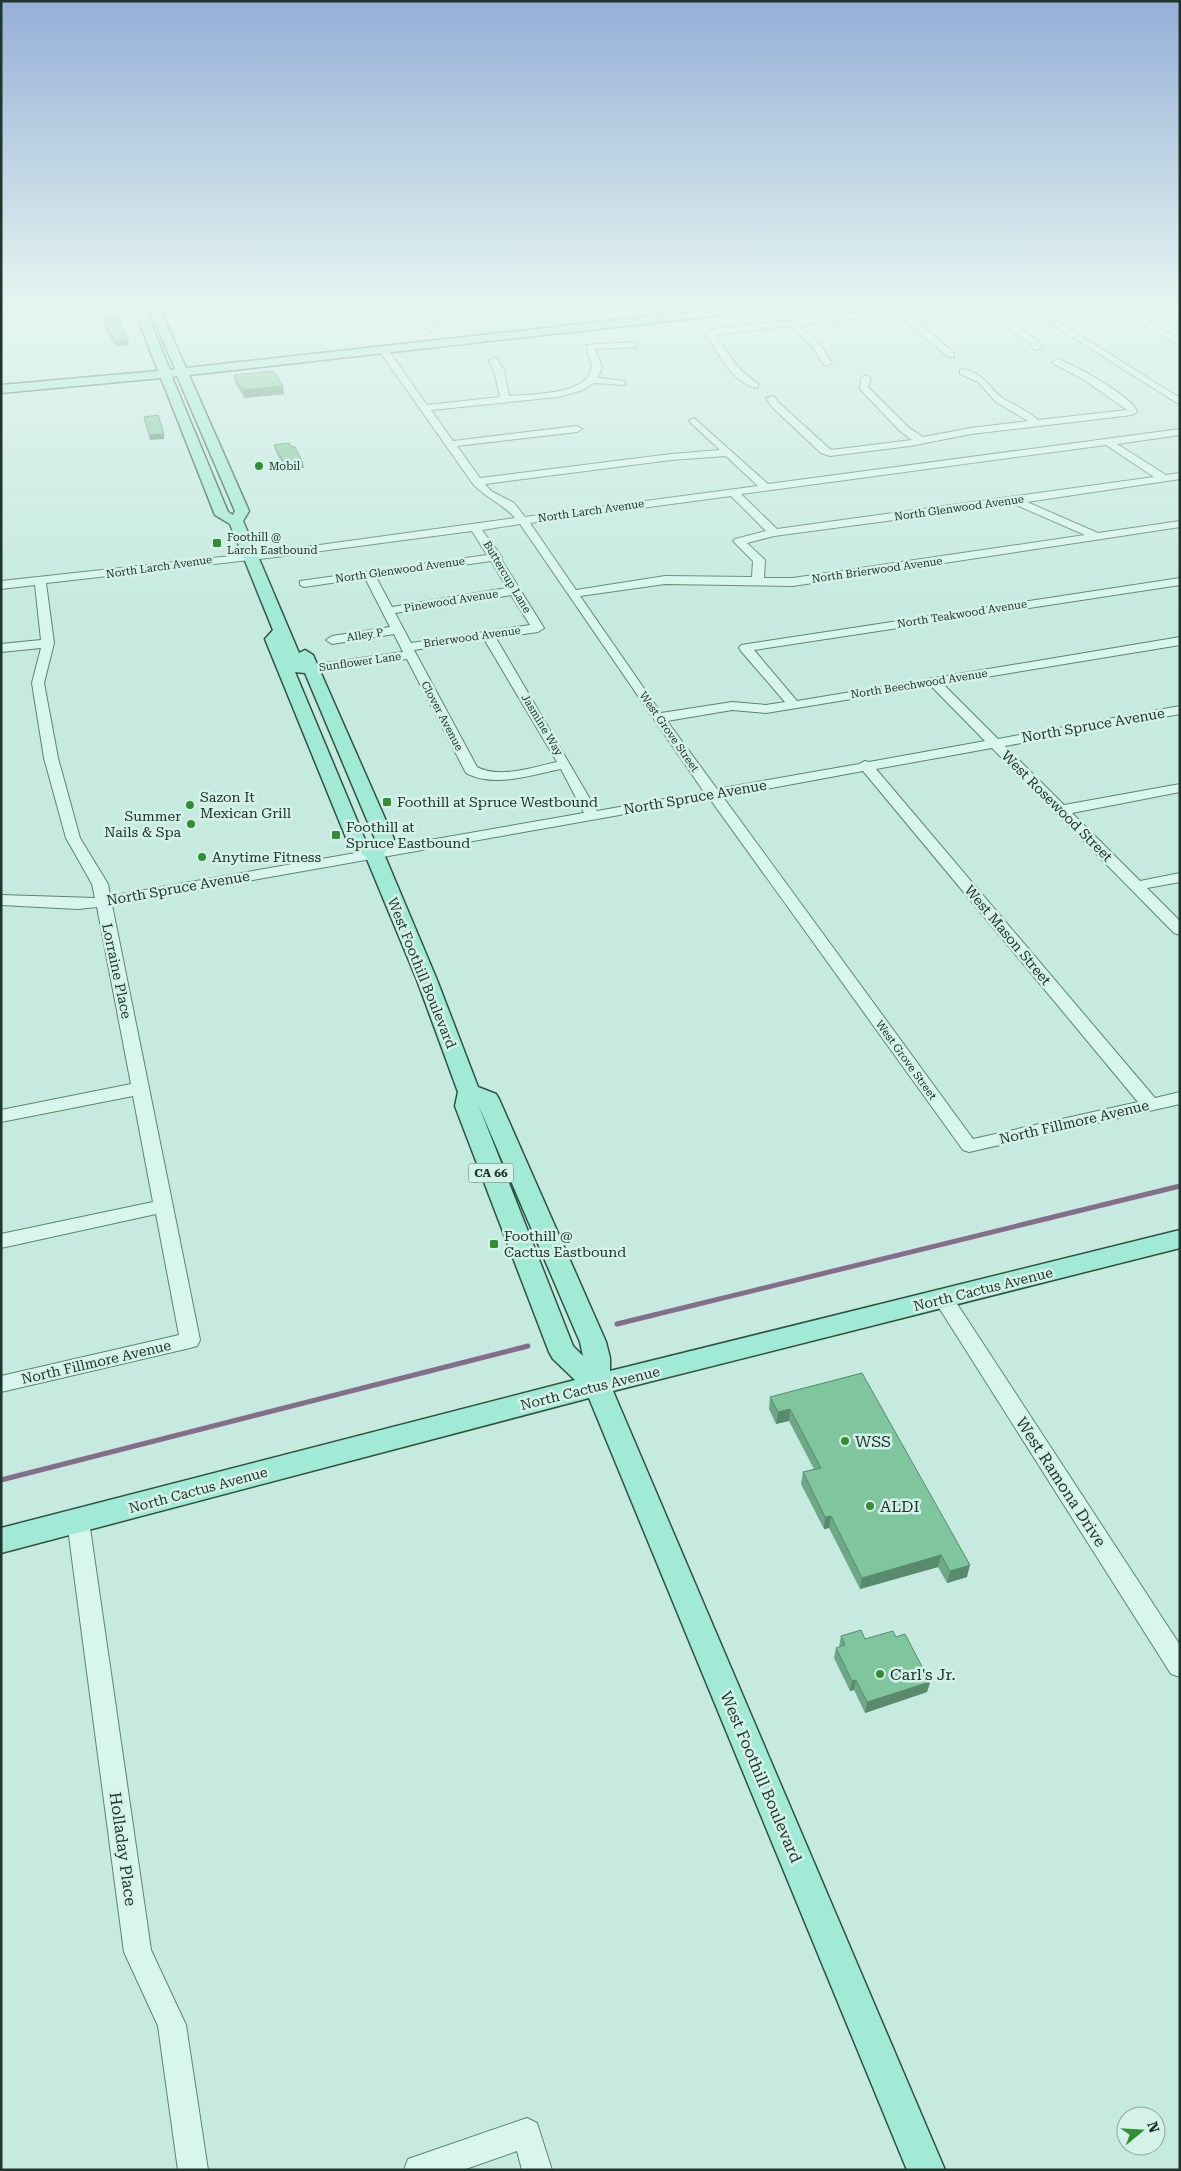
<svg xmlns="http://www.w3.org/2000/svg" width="1181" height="2171" viewBox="0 0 1181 2171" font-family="'Roboto Serif',serif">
	<rect width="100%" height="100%" fill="#c6eae0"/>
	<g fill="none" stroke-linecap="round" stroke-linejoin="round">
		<path stroke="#856e8c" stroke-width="5" d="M 617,1324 L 1180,1186
			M 1,1480 L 528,1346"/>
		<defs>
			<path id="minor" d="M 408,306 L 417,306 L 434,327 L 434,331 L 428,331 Z
				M 497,306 L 506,306 L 518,321 L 517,323 L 511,323 Z
				M 586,306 L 595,306 L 612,323 L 612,327 L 606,327 Z
				M 913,306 L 940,306 L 906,312 L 954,353 L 954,357 L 948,357 L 896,313 L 798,325 L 819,343 L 832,363 L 827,366 L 824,365 L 813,347 L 789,326 L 715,335 C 731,356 735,369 758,383 L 758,387 L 755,388 C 730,380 719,353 705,333 L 709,330 Z
				M 976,306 L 986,306 L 1037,340 L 1043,348 L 1035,350 L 1031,344 Z
				M 1023,306 L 1033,306 L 1180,398 L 1180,405 Z
				M 1111,306 L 1121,306 L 1180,339 L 1180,346 Z
				M 632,342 L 637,345 L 635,347 L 595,349 L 602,368 L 598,378 L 625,381 L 625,385 L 594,383 L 583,390 L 558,397 L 431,410 L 453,441 L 577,426 L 582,429 L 577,432 L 457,446 L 480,478 L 671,454 L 720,450 L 691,423 L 689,421 L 694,418 L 768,484 L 1180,429 L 1180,435 L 1117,444 L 1166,475 L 1180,473 L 1180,479 L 1027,502 L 1098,533 L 1180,521 L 1180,527 L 793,586 L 665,584 L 580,596 L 661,713 L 732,702 L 766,705 L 785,702 L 741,651 L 739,648 L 741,645 L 1180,578 L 1180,585 L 754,650 L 797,701 L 1180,637 L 1180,645 L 943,684 L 998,739 L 1180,706 L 1180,714 L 1005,746 L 1064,805 L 1180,784 L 1180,792 L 1072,813 L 1140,881 L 1180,873 L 1180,882 L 1147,888 L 1180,921 L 1180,935 L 1174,933 L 992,748 L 876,769 L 1155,1098 L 1180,1092 L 1180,1104 L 969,1152 L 963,1150 L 710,799 L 112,905 L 200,1340 L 197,1346 L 190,1348 L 1,1392 L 1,1376 L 179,1335 L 156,1214 L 1,1248 L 1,1234 L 153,1202 L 133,1096 L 1,1122 L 1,1110 L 131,1084 L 97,907 L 78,909 L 1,905 L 1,895 L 95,898 L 92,884 L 66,838 L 44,758 L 32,683 L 41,648 L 1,652 L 1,644 L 41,640 L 35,585 L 1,589 L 1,581 L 276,551 L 515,518 C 503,504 486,498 473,484 L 378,349 L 386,347 L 427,405 L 500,397 L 494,370 L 489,361 L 494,358 L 497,359 L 504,370 L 509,396 C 531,394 583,395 591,371 C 594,362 585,353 587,345 ZM 1106,445 L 1154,477 L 777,529 L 741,494 ZM 726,456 L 758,486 L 525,517 L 514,503 L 491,491 L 485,484 L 671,460 ZM 731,496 L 766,531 L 735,539 L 733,541 L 753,561 L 752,577 L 665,576 L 576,590 L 530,523 ZM 1014,504 L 1085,535 L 793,578 L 764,578 L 765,560 L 747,543 L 774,536 ZM 520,524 L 704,792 L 597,811 L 496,638 L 538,632 L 544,628 L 501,559 L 502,557 L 482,530 ZM 472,531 L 487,555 L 300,581 L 300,585 L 304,587 L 365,578 L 390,627 L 332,636 L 326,640 L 332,644 L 394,634 L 403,652 L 311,665 L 305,669 L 311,673 L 407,659 L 466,773 C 494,788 531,775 561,769 L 584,813 L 110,896 L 108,884 L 80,838 L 58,758 L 44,683 L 54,643 L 46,583 L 276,557 ZM 491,561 L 507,588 L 392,607 L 376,577 ZM 511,595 L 530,625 L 411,643 L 395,613 ZM 484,639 L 557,762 C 534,767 499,779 477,767 L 414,650 ZM 931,686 L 985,741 L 869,762 L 865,761 L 859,764 L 717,789 L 667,721 L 732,710 L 766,713 ZM 863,771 L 1138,1102 L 973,1139 L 723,797 Z
				M 1057,359 C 1073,364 1134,397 1137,412 L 1132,415 L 971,434 L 910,446 L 830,456 L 821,453 L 772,407 L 766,398 L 774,396 L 779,403 L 831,450 L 912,440 L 900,431 L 860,389 L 861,378 L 866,375 L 871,378 L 868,387 L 908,427 L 923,437 L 971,428 L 1028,421 L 996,402 L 978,382 L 960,374 L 960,370 L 963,369 C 989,376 987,388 1004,399 C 1016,406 1028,411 1038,420 L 1127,410 L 1083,379 L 1054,364 L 1052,362 Z
				M 943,1291 L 950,1293 L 1180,1645 L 1180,1677 L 1171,1674 L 936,1303 L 933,1298 L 936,1293 Z
				M 78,1512 L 86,1514 L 89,1521 L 151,1950 L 186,2025 L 208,2170 L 178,2170 L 158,2026 L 124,1952 L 67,1521 L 70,1514 Z
				M 527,2118 L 537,2123 L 552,2170 L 522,2170 L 517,2151 L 463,2170 L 404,2170 L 408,2159 Z"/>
			<path id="major" d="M 133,306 L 144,306 L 170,370 L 175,369 L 148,306 L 159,306 L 186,368 L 743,306 L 779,306 L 774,309 L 189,375 L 249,511 L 243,521 L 299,653 L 305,650 L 313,655 L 394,839 L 384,854 L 437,980 L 478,1087 L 496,1094 L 499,1099 L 606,1342 L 610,1358 L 610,1371 L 1180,1230 L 1180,1248 L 613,1391 L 945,2170 L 907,2170 L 589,1398 L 1,1553 L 1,1528 L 575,1380 L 553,1359 L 549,1352 L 455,1106 L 458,1092 L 417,980 L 366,857 L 349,845 L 265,639 L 273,630 L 230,524 L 215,515 L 161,378 L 1,393 L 1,385 L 158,371 ZM 177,376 L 235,511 L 233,515 L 228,512 L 172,377 ZM 295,672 L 305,673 L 375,839 L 371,845 L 366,842 ZM 478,1104 L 580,1342 L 583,1356 L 573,1346 Z"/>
		</defs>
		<use href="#minor" stroke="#5d8472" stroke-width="2"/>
		<use href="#major" stroke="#315241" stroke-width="3"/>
		<use href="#minor" fill="#d8f6ee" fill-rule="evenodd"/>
		<use href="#major" fill="#a1ead5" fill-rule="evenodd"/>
	</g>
	<path fill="#6da987" d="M 101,317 L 128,340 L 129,345 L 115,346 L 102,322 Z
		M 234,375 L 283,386 L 284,394 L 244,398 L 235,383 Z
		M 274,445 L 290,446 L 304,468 L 291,470 L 283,466 L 275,450 Z
		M 862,1373 L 967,1577 L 947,1583 L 938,1567 L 860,1589 L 829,1528 L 824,1529 L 801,1484 L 803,1472 L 814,1469 L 789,1421 L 776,1424 L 769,1409 L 770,1397 Z
		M 841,1636 L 865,1639 L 896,1637 L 930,1682 L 927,1692 L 865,1713 L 854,1690 L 850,1691 L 834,1658 L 836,1648 L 839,1647 Z"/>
	<path fill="#598a6e" d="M 128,340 L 129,345 L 115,346 L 114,341 Z
		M 283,386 L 284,394 L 244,398 L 243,390 Z
		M 164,434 L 164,439 L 150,440 L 149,435 Z
		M 303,463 L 304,468 L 291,470 L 290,464 Z
		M 790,1409 L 789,1421 L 776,1424 L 778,1412 Z
		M 831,1516 L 829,1528 L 824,1529 L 825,1517 Z
		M 941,1555 L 938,1567 L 860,1589 L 862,1578 Z
		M 970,1565 L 967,1577 L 947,1583 L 950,1571 Z
		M 856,1680 L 854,1690 L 850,1691 L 852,1681 Z
		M 930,1682 L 927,1692 L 865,1713 L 867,1702 Z"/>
	<path fill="#7fc59d" stroke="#598a6e" d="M 117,316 L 128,340 L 114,341 L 101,317 Z
		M 274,371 L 283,386 L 243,390 L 234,375 Z
		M 158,415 L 164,434 L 149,435 L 144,417 Z
		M 289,443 L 290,446 L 295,447 L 303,463 L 290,464 L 283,461 L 274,445 Z
		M 862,1373 L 970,1565 L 950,1571 L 941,1555 L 862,1578 L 831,1516 L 825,1517 L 803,1472 L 821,1468 L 790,1409 L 778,1412 L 770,1397 Z
		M 861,1630 L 865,1639 L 893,1631 L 896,1637 L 905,1634 L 930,1682 L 867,1702 L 856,1680 L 852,1681 L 836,1648 L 845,1645 L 841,1636 Z"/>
	<linearGradient id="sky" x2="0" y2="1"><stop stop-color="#95afd7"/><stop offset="0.5" stop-color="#e5f6f1"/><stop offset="1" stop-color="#e5f6f1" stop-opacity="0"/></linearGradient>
	<rect width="1181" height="610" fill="url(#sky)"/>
	<g fill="#328e33" stroke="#d5f2ea" stroke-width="2">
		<circle cx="259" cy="466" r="5"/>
		<rect x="212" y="538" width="10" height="10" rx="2.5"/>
		<rect x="382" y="797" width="10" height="10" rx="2.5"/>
		<circle cx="190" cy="805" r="5"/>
		<circle cx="191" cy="824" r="5"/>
		<rect x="331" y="830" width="10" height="10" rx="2.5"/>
		<circle cx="202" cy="857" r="5"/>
		<rect x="489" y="1239" width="10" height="10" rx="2.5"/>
		<circle cx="845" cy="1441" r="5"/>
		<circle cx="870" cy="1506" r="5"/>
		<circle cx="880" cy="1674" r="5"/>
	</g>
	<g text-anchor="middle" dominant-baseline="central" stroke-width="5" stroke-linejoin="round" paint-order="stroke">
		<g font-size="11" fill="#20352b" stroke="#d5f2ea" text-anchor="start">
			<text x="269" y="466">Mobil</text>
			<text x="227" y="537">Foothill @<tspan x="227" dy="13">Larch Eastbound</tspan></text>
		</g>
		<g font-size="11" fill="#20352b" stroke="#d5f2ea">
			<text transform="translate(959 508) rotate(-8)">North Glenwood Avenue</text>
			<text transform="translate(591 511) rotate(-8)">North Larch Avenue</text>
			<text transform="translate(159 567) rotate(-8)">North Larch Avenue</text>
			<text transform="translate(400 570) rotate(-8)">North Glenwood Avenue</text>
			<text transform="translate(877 570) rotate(-8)">North Brierwood Avenue</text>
			<text transform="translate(507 577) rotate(59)">Buttercup Lane</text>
			<text transform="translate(451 601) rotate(-9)">Pinewood Avenue</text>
			<text transform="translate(962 614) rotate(-9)">North Teakwood Avenue</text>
			<text transform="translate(365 635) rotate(-9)">Alley P</text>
			<text transform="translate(472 637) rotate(-8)">Brierwood Avenue</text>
			<text transform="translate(360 662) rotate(-8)">Sunflower Lane</text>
			<text transform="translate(919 684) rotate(-9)">North Beechwood Avenue</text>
			<text transform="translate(442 716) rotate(62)">Clover Avenue</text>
			<text transform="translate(542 725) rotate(59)">Jasmine Way</text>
			<text transform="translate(669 732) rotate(55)">West Grove Street</text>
			<text transform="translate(906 1060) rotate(54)">West Grove Street</text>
		</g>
		<rect fill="#d5f2ea" stroke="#566e64" stroke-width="1" x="468.5" y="1163.5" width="45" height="19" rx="4"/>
		<g font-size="12" font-weight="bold" fill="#20352b">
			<text x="491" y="1173">CA 66</text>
		</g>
		<g font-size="14" fill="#20352b" stroke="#d5f2ea">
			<text transform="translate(1093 725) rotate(-10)">North Spruce Avenue</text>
			<text transform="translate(695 797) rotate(-10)">North Spruce Avenue</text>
			<text transform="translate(1057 806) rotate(45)">West Rosewood Street</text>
			<text transform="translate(178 888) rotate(-10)">North Spruce Avenue</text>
			<text transform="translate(1008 935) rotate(50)">West Mason Street</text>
			<text transform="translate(117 971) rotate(78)">Lorraine Place</text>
			<text transform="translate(422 973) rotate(68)">West Foothill Boulevard</text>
			<text transform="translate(1074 1122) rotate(-13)">North Fillmore Avenue</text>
			<text transform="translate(983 1289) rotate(-14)">North Cactus Avenue</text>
			<text transform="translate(96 1362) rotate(-13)">North Fillmore Avenue</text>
			<text transform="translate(590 1388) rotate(-14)">North Cactus Avenue</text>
			<text transform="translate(198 1490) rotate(-15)">North Cactus Avenue</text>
		</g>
		<g font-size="14" fill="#20352b" stroke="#d5f2ea" text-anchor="start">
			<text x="200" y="797">Sazon It<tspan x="200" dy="16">Mexican Grill</tspan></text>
			<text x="397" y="802">Foothill at Spruce Westbound</text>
			<text x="181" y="816" text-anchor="end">Summer<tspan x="181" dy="16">Nails &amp; Spa</tspan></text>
			<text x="346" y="827">Foothill at<tspan x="346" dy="16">Spruce Eastbound</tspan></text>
			<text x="212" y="857">Anytime Fitness</text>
			<text x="504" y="1236">Foothill @<tspan x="504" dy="16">Cactus Eastbound</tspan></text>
		</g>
		<g font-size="16" fill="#20352b" stroke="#d5f2ea" text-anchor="start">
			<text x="855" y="1441">WSS</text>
			<text x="880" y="1506">ALDI</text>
			<text x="890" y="1674">Carl's Jr.</text>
		</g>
		<g font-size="16" fill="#20352b" stroke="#d5f2ea">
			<text transform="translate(1061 1482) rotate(57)">West Ramona Drive</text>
			<text transform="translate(761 1777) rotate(67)">West Foothill Boulevard</text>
			<text transform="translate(123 1849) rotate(82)">Holladay Place</text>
		</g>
	</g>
	<rect width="1181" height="2171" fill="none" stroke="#20352b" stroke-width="5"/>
	<g transform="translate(1141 2131) rotate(72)"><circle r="24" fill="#d5f2ea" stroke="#8da69e"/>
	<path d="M0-4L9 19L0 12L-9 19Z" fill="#328e33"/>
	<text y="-8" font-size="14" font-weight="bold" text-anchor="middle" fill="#20352b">N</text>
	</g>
</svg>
